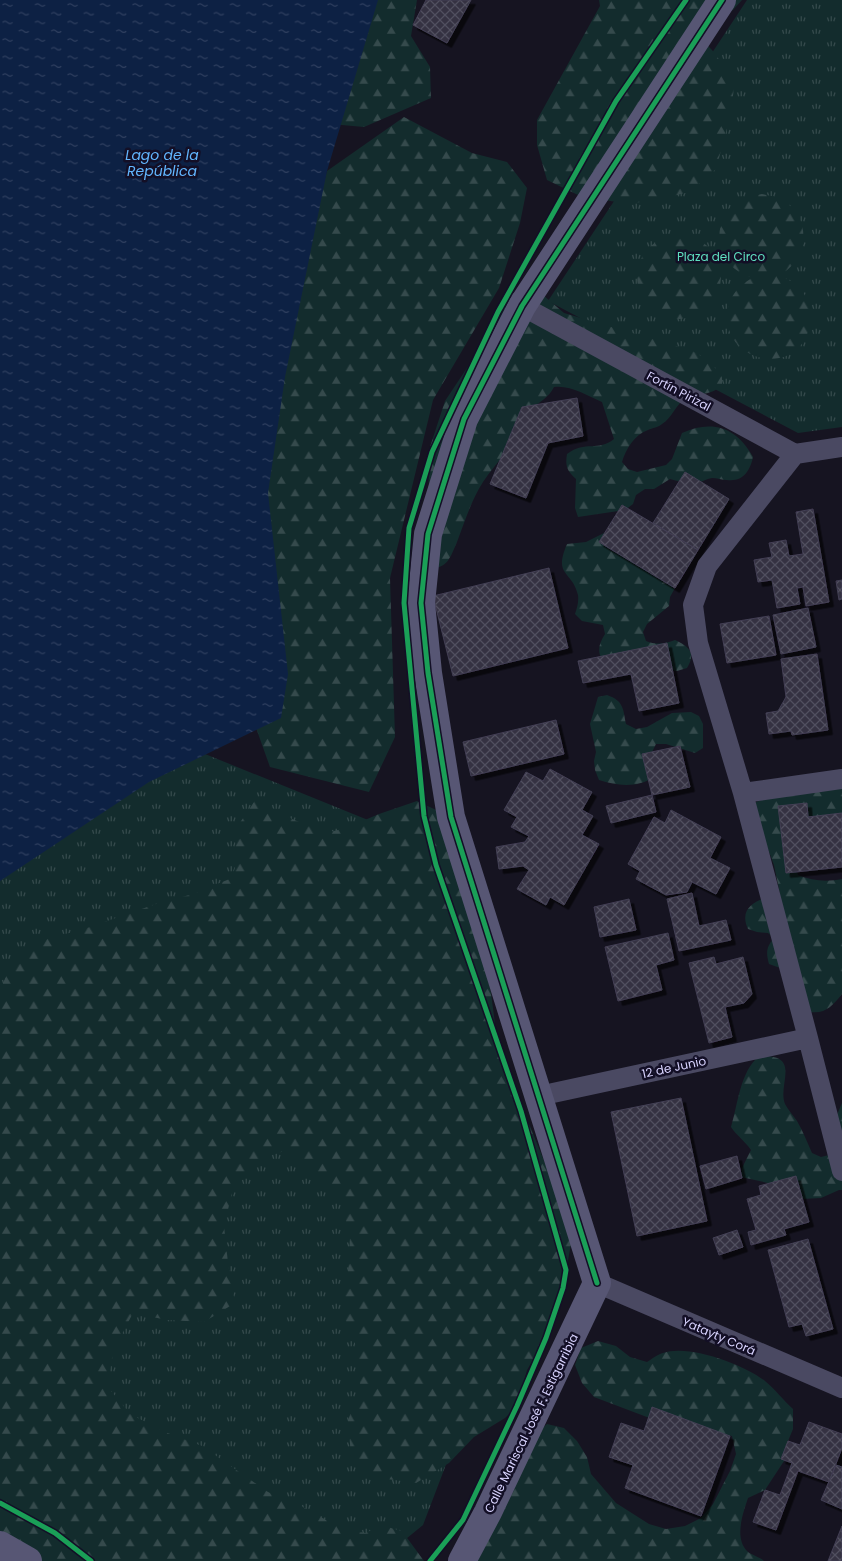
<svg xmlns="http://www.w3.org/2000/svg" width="842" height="1561" viewBox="0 0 842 1561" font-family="Poppins,sans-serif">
	<defs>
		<pattern id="grass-tufts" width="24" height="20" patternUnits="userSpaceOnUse" patternTransform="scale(1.25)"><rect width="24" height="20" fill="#132c2d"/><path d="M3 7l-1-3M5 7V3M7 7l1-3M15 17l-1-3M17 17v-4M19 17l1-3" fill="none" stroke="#354a4c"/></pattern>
		<pattern id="forest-firs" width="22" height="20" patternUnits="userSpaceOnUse" patternTransform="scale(1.25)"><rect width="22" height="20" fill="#132c2d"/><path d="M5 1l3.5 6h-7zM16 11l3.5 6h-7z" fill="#354a4c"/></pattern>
		<pattern id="water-ripples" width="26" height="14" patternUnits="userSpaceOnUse" patternTransform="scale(1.25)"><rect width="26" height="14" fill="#0d2144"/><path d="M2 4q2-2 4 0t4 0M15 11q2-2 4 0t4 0" fill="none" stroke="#304060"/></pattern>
		<pattern id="building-cross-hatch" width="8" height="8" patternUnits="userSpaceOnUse" patternTransform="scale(1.25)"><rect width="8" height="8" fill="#343243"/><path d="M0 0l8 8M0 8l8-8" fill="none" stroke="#514f5f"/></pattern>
		<filter id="shadow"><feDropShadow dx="4.5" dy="4.5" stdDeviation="0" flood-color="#0009"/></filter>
	</defs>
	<rect width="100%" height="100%" fill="#161421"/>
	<path fill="url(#grass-tufts)" d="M 747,0 L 842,0 L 842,427 L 798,433 L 548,301 Z
		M 168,739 L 400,833 L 541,1215 L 423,1525 L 379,1561 L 0,1484 L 0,810 Z"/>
	<path fill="url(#forest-firs)" d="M 361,0 L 417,0 L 411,36 L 430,67 L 431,98 L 364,127 L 331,124 Z
		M 599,0 L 742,0 L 733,10 L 692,30 L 712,50 L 735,81 L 730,117 L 716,169 L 690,192 L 655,200 L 627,204 L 578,195 L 547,180 L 537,145 L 537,120 L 600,6 Z
		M 404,117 L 472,153 L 507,162 L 527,188 L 520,223 L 499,288 L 433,400 L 390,578 L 395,737 L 369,792 L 270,767 L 212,605 L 327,171 Z
		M 762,194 C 771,196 780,197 788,204 C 813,224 806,262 778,276 C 826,287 819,360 769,359 C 758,358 750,355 741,348 C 733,341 727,329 727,318 C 727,299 737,287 752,278 C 744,274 735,271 729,263 C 714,245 717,218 735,203 C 743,197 752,196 762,194 Z
		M637 277a42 42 0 1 1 84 0a42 42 0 1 1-84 0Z
		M 517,291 L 543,295 L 564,313 L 693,351 L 709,361 L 722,376 L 722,385 C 708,398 699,391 686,398 C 676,404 672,418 662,424 C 659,427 652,428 648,430 C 634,435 626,449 622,462 L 628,469 L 637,472 L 666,465 L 672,459 L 682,433 C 713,419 737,428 753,457 C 750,471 743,482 727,480 C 722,480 717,478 712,478 C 706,479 702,482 697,483 C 689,484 678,481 670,479 L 654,489 L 645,489 L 636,495 L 633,504 L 625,510 L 578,517 L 575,508 L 576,479 C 567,471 565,466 567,454 C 586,440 598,452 614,439 L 602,402 C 586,395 571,385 554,387 C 548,399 540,400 533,409 C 523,422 515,438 506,451 C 499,462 490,471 483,482 C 471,501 465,521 457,542 C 450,558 448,568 429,569 L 429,486 L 428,467 L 430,447 L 445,401 L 473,359 L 503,304 L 508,296 Z
		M 604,533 L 612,537 L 675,588 L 670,597 L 669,606 L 647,624 L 643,632 L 646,641 C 656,645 665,644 675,640 C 690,647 696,653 687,668 L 677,671 L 602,660 C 597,650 599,644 605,634 L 603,625 L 582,621 L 575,614 C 577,608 579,601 578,595 C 572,570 553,577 567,544 L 586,542 Z
		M 607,695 C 624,701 623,709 626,724 L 636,729 L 647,727 L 672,713 L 691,712 L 699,716 L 703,724 L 703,748 L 695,753 L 666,744 L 656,744 L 652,752 L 654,777 C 638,788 617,786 599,780 L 595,770 L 594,761 L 596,752 L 590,724 L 598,697 Z
		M 842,786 L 842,815 L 799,818 L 795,865 L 798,875 C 812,881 827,882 842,879 L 842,994 C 832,1006 826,1014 810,1012 L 797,974 L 769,964 C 766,953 766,947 774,938 L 768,933 L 757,932 L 748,929 C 737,905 761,898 780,894 L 774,865 L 753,810 L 756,802 L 774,796 Z
		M 256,799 L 292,819 L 326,833 L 346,828 L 379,814 L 417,801 L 451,817 L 491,993 L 496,1032 L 521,1111 L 530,1126 L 573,1233 L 560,1304 L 546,1338 L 527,1370 L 517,1406 L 505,1418 L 474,1437 L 449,1463 L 416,1483 L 380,1478 L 351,1455 L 348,1421 L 360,1384 L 356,1346 L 341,1309 L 348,1273 L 350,1237 L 341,1202 L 320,1173 L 291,1149 L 258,1159 L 233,1189 L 224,1226 L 228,1263 L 235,1303 L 204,1322 L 167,1320 L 133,1313 L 114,1349 L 107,1386 L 130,1414 L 165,1432 L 202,1446 L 268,1492 L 301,1506 L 335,1525 L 352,1531 L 366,1533 L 380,1525 L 402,1531 L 424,1561 L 0,1561 L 0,992 L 13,956 L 44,940 L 84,929 L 156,904 L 193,894 L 232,878 L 236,864 L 235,830 Z
		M 759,1056 C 803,1054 777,1084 785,1104 C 788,1110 793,1115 797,1121 C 803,1131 807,1142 812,1153 L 821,1157 L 829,1155 L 836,1117 L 842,1103 L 842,1190 L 839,1190 L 821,1198 L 802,1199 L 777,1183 L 768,1183 L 741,1177 L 742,1168 L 751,1150 C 745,1141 737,1136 731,1127 C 738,1104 740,1072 759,1056 Z
		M 598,1341 L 616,1346 L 630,1357 L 647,1362 C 652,1359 658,1354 663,1353 C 690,1344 744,1365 765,1381 C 775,1389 783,1400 793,1409 L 793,1429 L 788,1441 L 786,1458 L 765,1490 L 748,1498 C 743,1513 734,1538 747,1551 C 751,1555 760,1557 764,1561 L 466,1561 L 534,1436 L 547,1424 L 564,1428 L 577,1441 L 587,1457 L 591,1474 L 616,1503 L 649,1524 L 666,1529 L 685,1526 L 701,1518 L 713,1504 L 730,1471 L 736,1454 L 732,1436 L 668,1425 L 594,1397 L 582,1383 L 575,1365 L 581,1348 Z"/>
	<path fill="url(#water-ripples)" d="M 0,0 L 378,0 L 327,171 L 285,377 L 268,493 L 288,674 L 281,718 L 149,782 L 0,881 Z"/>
	<path fill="url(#building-cross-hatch)" stroke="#433f54" filter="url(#shadow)" d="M 426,0 L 471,0 L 447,43 L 413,25 Z
		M 577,398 L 583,436 L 548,443 L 526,498 L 490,484 L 522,407 Z
		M 685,472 L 729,499 L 698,550 L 653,523 Z
		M 622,505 L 698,550 L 675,588 L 599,542 Z
		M 813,509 L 829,602 L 806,606 L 803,587 L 797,588 L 800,604 L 777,608 L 772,580 L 758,582 L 754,560 L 772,557 L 769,543 L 786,540 L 789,556 L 803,554 L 796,512 Z
		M 549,568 L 568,648 L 453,676 L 433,596 Z
		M 842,580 L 842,599 L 839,600 L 836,581 Z
		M 808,608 L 816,647 L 781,654 L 773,615 Z
		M 769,616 L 776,655 L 727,663 L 720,624 Z
		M 667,643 L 679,703 L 639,711 L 631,674 L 583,683 L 578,661 Z
		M 817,654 L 828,730 L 792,735 L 791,731 L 769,734 L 766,713 L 778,711 L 786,697 L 781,659 Z
		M 556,720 L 564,754 L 471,776 L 463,742 Z
		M 680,746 L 690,787 L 652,795 L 642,754 Z
		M 550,769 L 592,792 L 582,810 L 593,816 L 582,835 L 599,844 L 564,905 L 550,897 L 546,905 L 517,889 L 529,870 L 523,866 L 499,869 L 496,847 L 525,842 L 529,836 L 511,827 L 517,817 L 504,810 L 526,772 L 543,781 Z
		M 652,795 L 656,812 L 611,823 L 606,806 Z
		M 807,803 L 808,817 L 842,813 L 842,867 L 786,873 L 778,806 Z
		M 671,810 L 721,837 L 710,858 L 730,868 L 716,894 L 692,882 L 687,892 L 666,895 L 636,879 L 640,871 L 628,864 L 654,817 L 665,823 Z
		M 692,893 L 699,926 L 726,920 L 731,940 L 679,951 L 667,899 Z
		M 629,899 L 636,930 L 600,937 L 594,907 Z
		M 668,933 L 674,960 L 656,965 L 662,990 L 618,1001 L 605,947 Z
		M 714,957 L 716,964 L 743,957 L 752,994 L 744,1003 L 725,1007 L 732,1037 L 709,1043 L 689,963 Z
		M 681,1098 L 707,1221 L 637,1236 L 611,1112 Z
		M 737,1156 L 742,1178 L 706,1189 L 700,1166 Z
		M 796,1176 L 809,1222 L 784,1229 L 786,1235 L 751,1245 L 748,1232 L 756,1230 L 747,1199 L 761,1195 L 759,1186 Z
		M 737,1230 L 743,1247 L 719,1255 L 713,1238 Z
		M 808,1239 L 833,1329 L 806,1336 L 802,1324 L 789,1327 L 768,1250 Z
		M 652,1407 L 730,1436 L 701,1516 L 625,1488 L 633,1465 L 609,1457 L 621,1423 L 644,1431 Z
		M 809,1422 L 842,1434 L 842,1448 L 829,1482 L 798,1471 L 776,1530 L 753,1522 L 765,1490 L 780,1495 L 792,1463 L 781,1459 L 788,1441 L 800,1445 Z
		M 836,1465 L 842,1467 L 842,1509 L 821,1500 Z
		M 842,1526 L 842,1561 L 828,1561 Z"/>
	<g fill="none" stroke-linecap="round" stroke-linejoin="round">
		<path stroke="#4a4962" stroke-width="20" d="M 522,306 L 795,454 L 842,447
			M 795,454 L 707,566 L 693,605 L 698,643 L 743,793 L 808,1038 L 842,1171
			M 743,793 L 842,779
			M 539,1096 L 808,1038
			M 597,1283 L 842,1388"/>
		<path stroke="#575674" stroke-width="28" d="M 0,1545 L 28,1561
			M 462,1561 L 488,1512 L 597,1283 L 451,817 L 428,673 L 421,603 L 428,534 L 464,419 L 522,306 L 722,0"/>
		<defs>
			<path id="cycleway" d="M 597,1283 L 451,817 L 428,673 L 421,603 L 428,534 L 464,419 L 522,306 L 722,0
				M 0,1503 L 55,1533 L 91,1561
				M 430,1561 L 463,1520 L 517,1406 L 546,1338 L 563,1288 L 566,1270 L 521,1111 L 436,865 L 424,816 L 404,603 L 409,528 L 432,452 L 498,312 L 616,101 L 686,0"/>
		</defs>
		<use href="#cycleway" stroke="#130f26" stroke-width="8"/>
		<use href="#cycleway" stroke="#1a9f57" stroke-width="5"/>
	</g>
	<g text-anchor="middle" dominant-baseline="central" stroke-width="5" stroke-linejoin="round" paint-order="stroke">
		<g font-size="12" fill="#5fe0c0" stroke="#130f26">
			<text x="721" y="256">Plaza del Circo</text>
		</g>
		<g font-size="12" fill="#d9d4ff" stroke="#130f26">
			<text transform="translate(679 391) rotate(28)">Fortín Pirizal</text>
			<text transform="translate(674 1067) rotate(-12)">12 de Junio</text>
			<text transform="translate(719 1336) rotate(23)">Yatayty Corá</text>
			<text transform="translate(531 1423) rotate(-64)">Calle Mariscal José F. Estigarribia</text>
		</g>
		<g font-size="14" font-style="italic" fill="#62b6ff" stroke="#130f26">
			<text x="162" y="155">Lago de la<tspan x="162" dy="16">República</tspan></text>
		</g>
	</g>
</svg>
